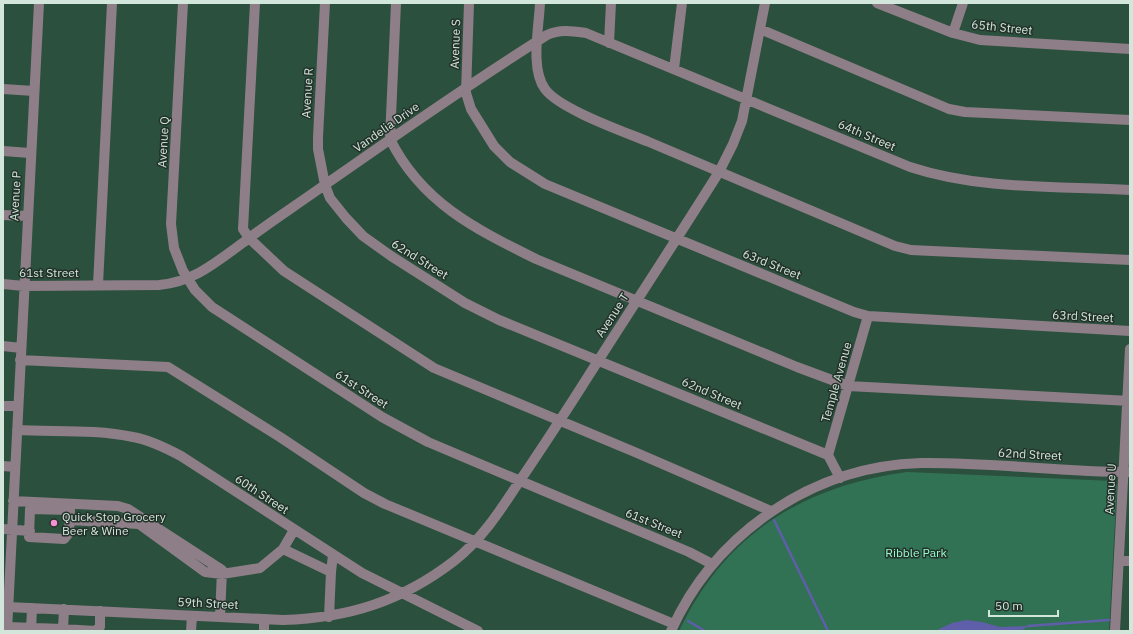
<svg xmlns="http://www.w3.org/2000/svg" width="1133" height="634" viewBox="0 0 1133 634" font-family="'IBM Plex Sans',sans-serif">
	<rect width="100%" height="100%" fill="#2c503e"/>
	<path fill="#317255" d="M 907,472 L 1113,481 L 1117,485 L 1109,631 L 679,631 C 725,534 803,486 907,472 Z"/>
	<path fill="#5f5ea9" d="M 966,620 L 982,622 L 1000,627 L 1028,626 L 1021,631 L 935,631 L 952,623 Z"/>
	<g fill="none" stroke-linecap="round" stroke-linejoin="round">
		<path stroke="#5f5ea9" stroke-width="2.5" d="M 774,520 L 828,631
			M 688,621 L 705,631
			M 1028,626 L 1109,620"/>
		<path stroke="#8e7e87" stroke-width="10" d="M 183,3 L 171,224 L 174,248 L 183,271 L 195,290 L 212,307 L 382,417 L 428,442 L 689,552 L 712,564
			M 255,3 L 243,229 L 249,238 L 284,271 L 434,368 L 637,453 L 771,511
			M 325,3 L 318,137 L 318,149 L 325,185 L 330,198 L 346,218 L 363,236 L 391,256 L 465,303 L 499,320 L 828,455 L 840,478
			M 396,3 L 390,139 C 421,202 475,229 536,259 L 797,367 L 848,386 L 1130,401
			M 469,3 L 466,93 L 471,109 L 494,146 L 510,162 L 545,184 L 854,312 L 868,316 L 1130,331
			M 540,3 C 539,27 530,69 545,89 C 559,109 625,132 649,142 C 731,177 813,211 895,246 L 911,250 L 1130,260
			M 877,3 L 953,33 L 980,40 L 1130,49
			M 760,29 L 949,109 L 965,112 L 1130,120
			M 953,33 L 963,3
			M 609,43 L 611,3
			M 674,69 L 682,3
			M 3,89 L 34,91
			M 3,151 L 30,153
			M 3,215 L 27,216
			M 3,284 L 24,286 L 159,285 C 194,282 216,262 244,242 C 267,224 292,208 316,191 C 392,138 468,85 547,35 C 560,29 572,31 586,33 L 910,167 C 980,190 1057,186 1130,190
			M 98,285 L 112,3
			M 3,346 L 21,348
			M 20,360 L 168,367 L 280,437 L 364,493 L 385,504 L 674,624
			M 3,406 L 18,406
			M 17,430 C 55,432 96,429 133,437 C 150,440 166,448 181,456 L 362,573 L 478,631
			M 828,455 L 868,316
			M 3,466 L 15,467
			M 13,501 L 118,506 L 128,509 L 222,570 L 220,617
			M 30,509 L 70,510 L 69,533 L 64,539 L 29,537 Z
			M 70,520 L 139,524 L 205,572 L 222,574 L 260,568 L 283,549 L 331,572 L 333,555
			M 3,529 L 30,531
			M 283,549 L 294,530
			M 1119,561 L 1130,561
			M 8,607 L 283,620 C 349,618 402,601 454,561 C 482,539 500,511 519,482 C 538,454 557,425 575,397 C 623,321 672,247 719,172 L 733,144 L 742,121 L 765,3
			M 329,617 L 331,572
			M 7,627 L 63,629 L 64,609
			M 63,629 L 95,631
			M 7,631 L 39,3
			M 31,631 L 32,608
			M 95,631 L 100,627 L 100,611
			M 191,631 L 192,616
			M 264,631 L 264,619
			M 671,631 C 715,533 813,466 921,463 C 991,462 1060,472 1130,472
			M 1115,631 L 1130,349"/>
	</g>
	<circle fill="#f590d1" stroke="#223129" stroke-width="1.5" cx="54" cy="523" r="4"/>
	<g text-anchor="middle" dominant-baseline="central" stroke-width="3" stroke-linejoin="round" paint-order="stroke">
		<g font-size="12" fill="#d2e6db" stroke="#223129">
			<text transform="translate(1002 27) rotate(6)">65th Street</text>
			<text transform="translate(455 44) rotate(-88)">Avenue S</text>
			<text transform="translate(307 93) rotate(-87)">Avenue R</text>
			<text transform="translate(386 127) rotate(-35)">Vandelia Drive</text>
			<text transform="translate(867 135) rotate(23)">64th Street</text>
			<text transform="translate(163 142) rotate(-87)">Avenue Q</text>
			<text transform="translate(15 196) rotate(-87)">Avenue P</text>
			<text transform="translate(420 259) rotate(32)">62nd Street</text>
			<text transform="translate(772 264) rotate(22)">63rd Street</text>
			<text x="49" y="272">61st Street</text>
			<text transform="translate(612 315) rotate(-57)">Avenue T</text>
			<text transform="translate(1083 316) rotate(3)">63rd Street</text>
			<text transform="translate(836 382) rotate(-74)">Temple Avenue</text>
			<text transform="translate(362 389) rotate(33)">61st Street</text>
			<text transform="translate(712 393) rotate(23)">62nd Street</text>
			<text transform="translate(1030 454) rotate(3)">62nd Street</text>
			<text transform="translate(1110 489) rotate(-87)">Avenue U</text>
			<text transform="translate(262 494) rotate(33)">60th Street</text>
			<text transform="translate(654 523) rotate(22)">61st Street</text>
			<text transform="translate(208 603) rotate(3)">59th Street</text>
		</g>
		<g font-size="12" fill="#d2e6db" stroke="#223129" text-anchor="start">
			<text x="62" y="516">Quick Stop Grocery<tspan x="62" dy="14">Beer &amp; Wine</tspan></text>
		</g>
		<g font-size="12" fill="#97fccb" stroke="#223129">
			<text x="916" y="552">Ribble Park</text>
		</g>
	</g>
	<rect width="1133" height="634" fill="none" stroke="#d2e6db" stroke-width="8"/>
	<path d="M989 610v6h69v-6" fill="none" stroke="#d2e6db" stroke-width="2"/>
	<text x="995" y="610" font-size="12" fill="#d2e6db" stroke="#223129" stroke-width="3" paint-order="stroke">50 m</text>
</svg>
